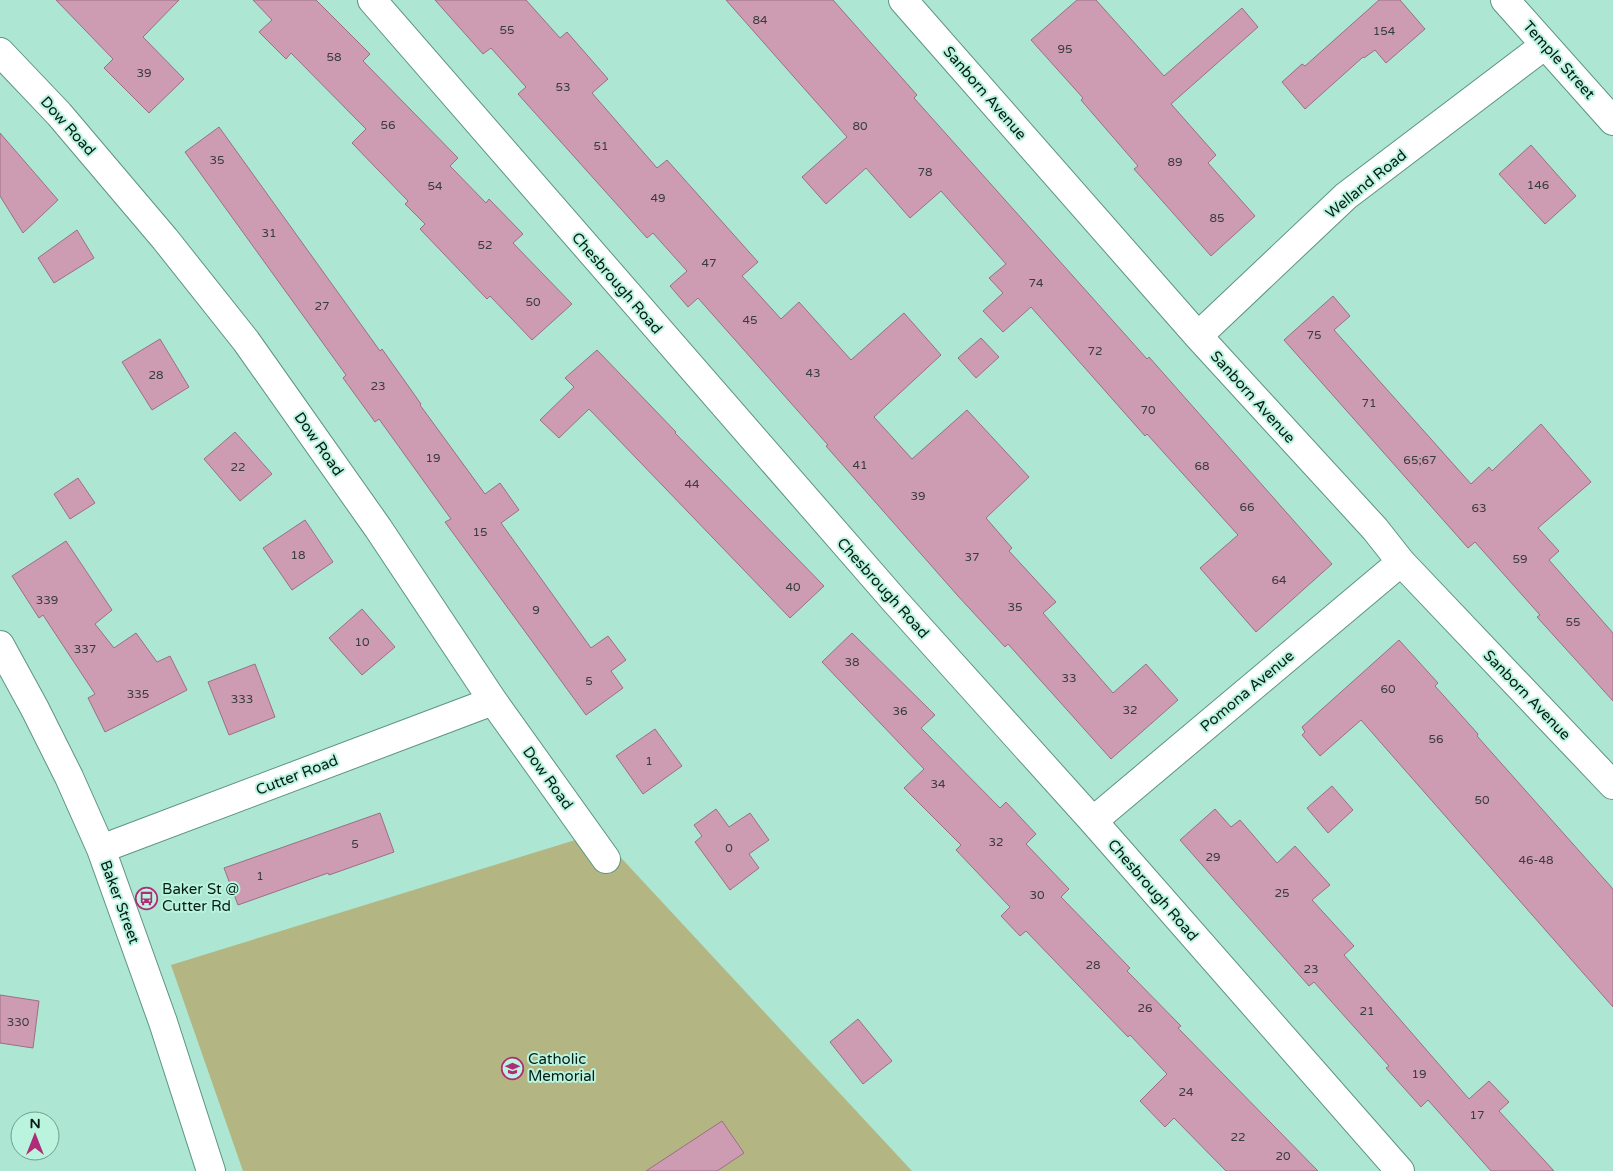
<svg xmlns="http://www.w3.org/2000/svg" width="1613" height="1171" viewBox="0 0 1613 1171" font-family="'Varela Round',sans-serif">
	<rect width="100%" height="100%" fill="#ade6d2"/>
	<path fill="#b3b683" d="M 598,833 L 912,1171 L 243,1171 L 171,965 Z"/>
	<path fill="#ce9cb2" stroke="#9c6e83" d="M 56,0 L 179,0 L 143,37 L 184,79 L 149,113 L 104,68 L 113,59 Z
		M 253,0 L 316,0 L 370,54 L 363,61 L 458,158 L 450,166 L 486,203 L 489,199 L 523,234 L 513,243 L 572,304 L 532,340 L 490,296 L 487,299 L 420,229 L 425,224 L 405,204 L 408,201 L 352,143 L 366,129 L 291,53 L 286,59 L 259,32 L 272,20 Z
		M 435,0 L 526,0 L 560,38 L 567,32 L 608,79 L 592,93 L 657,168 L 667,160 L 758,262 L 742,276 L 781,319 L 799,302 L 851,360 L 904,313 L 941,355 L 874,417 L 912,459 L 967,410 L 1029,477 L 986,518 L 1012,548 L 1009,551 L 1056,602 L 1043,613 L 1113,693 L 1146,664 L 1178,700 L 1111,759 L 1008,644 L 1005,647 L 958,596 L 826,446 L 828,445 L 698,298 L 688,307 L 670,286 L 687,271 L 653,233 L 647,238 L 518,94 L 526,87 L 491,48 L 483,54 Z
		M 726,0 L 833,0 L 917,95 L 914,98 L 1147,359 L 1149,357 L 1332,564 L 1256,632 L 1200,568 L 1238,535 L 1147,434 L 1145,436 L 1031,307 L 1003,332 L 983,311 L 1003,293 L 989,278 L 1006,264 L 941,191 L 910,218 L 866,168 L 826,204 L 802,177 L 847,137 Z
		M 1077,0 L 1096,0 L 1164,76 L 1242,8 L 1258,27 L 1171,104 L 1216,155 L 1208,163 L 1255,216 L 1211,256 L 1134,169 L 1138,166 L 1081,100 L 1083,98 L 1031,40 Z
		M 1379,0 L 1400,0 L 1425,29 L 1386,63 L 1375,50 L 1364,58 L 1363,57 L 1305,109 L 1282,82 L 1302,64 L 1305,66 Z
		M 219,127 L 380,351 L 382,349 L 421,404 L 420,405 L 485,494 L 500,483 L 519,510 L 501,523 L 591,648 L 608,636 L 626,660 L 611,671 L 623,688 L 586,715 L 445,522 L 451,519 L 379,419 L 375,422 L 343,378 L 346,375 L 185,152 Z
		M 0,133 L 58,200 L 23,233 L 0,196 Z
		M 1531,145 L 1576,196 L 1545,224 L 1499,174 Z
		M 77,230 L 94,258 L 54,283 L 38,258 Z
		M 1333,296 L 1350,316 L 1334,330 L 1471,484 L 1489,467 L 1492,471 L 1541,424 L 1591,482 L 1538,528 L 1559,551 L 1549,560 L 1613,633 L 1613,701 L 1537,617 L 1540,615 L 1475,542 L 1468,548 L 1284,340 Z
		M 981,338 L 999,357 L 976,378 L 958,358 Z
		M 160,339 L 189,387 L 152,410 L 122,362 Z
		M 597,350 L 676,432 L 675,433 L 824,586 L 790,618 L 589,409 L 559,438 L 540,420 L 574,387 L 565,378 Z
		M 235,432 L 272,474 L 240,501 L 204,459 Z
		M 78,478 L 95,503 L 70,519 L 54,494 Z
		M 305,520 L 333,562 L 292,590 L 263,548 Z
		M 66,541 L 112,610 L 95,624 L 114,648 L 136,633 L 157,662 L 170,656 L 187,690 L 105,732 L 88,698 L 95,694 L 43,615 L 39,618 L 12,576 Z
		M 362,609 L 395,647 L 362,675 L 329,638 Z
		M 852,633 L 935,715 L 921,728 L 1000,808 L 1006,802 L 1036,834 L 1026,844 L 1069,889 L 1061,897 L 1130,968 L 1127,971 L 1181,1026 L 1178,1028 L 1318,1171 L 1226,1171 L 1174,1118 L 1165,1127 L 1140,1101 L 1167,1074 L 1130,1035 L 1128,1037 L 1026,931 L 1020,936 L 1001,916 L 1010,907 L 956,850 L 961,845 L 904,788 L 924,769 L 822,662 Z
		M 1399,640 L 1438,683 L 1435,686 L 1478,734 L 1477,736 L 1613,889 L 1613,1007 L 1361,720 L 1320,756 L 1302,735 L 1305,732 L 1302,727 Z
		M 255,664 L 275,717 L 229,735 L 208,682 Z
		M 655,729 L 682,766 L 643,794 L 616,756 Z
		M 1332,786 L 1353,810 L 1328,833 L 1307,808 Z
		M 716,809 L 729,827 L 750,813 L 769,840 L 749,854 L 759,868 L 730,890 L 695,842 L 702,836 L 694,825 Z
		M 1215,809 L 1231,827 L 1240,820 L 1277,863 L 1295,846 L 1330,885 L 1312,900 L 1354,946 L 1344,955 L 1469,1099 L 1489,1081 L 1509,1102 L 1499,1111 L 1554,1171 L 1491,1171 L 1428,1100 L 1421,1107 L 1386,1068 L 1389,1066 L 1314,982 L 1309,986 L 1180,840 Z
		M 380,813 L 394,852 L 329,875 L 328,873 L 238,905 L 224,868 Z
		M 0,995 L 39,1001 L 33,1048 L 0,1043 Z
		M 858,1019 L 892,1061 L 863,1084 L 830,1042 Z
		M 722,1121 L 744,1153 L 717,1171 L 646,1171 Z"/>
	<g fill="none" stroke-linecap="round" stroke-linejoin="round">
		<defs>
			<path id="minor" d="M 372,0 L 894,600 L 1093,821 L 1400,1171
				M 903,0 L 1198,336 L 1375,529 L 1401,562 L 1613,785
				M 1505,0 L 1613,121
				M 0,52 L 59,114 L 165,239 L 246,341 L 378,528 L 493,701 L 606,859
				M 1198,336 L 1346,196 L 1545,45
				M 0,645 L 35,709 L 69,777 L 101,849 L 163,1022 L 211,1171
				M 1093,821 L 1401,562
				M 101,849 L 493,701"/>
		</defs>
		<use href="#minor" stroke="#5d9481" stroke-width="30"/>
		<use href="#minor" stroke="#fff" stroke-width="28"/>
	</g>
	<defs>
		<symbol id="bus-ring" viewBox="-11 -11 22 22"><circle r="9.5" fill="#baf4df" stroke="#af2c76" stroke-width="1.5"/><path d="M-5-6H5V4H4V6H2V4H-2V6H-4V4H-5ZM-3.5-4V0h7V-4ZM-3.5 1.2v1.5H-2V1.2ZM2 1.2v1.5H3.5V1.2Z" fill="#af2c76"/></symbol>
		<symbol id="school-ring" viewBox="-11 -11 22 22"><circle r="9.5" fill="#baf4df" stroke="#af2c76" stroke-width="1.5"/><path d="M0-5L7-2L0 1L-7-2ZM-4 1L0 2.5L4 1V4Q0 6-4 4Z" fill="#af2c76"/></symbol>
	</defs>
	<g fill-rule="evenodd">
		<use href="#bus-ring" x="134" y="886" width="25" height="25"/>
		<use href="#school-ring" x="500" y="1056" width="25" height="25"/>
	</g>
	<g text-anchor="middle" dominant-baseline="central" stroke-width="4" stroke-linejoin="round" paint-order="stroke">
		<g font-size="12" fill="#373c3c">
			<text x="760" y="20">84</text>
			<text x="507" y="30">55</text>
			<text x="1384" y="31">154</text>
			<text x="1065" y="49">95</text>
			<text x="334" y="57">58</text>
			<text x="144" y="73">39</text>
			<text x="563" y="87">53</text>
			<text x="388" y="125">56</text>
			<text x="860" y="126">80</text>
			<text x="601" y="146">51</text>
			<text x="217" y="160">35</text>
			<text x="1175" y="162">89</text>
			<text x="925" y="172">78</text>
			<text x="1538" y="185">146</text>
			<text x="435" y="186">54</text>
			<text x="658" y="198">49</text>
			<text x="1217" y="218">85</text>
			<text x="269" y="233">31</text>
			<text x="485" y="245">52</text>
			<text x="709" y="263">47</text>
			<text x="1036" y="283">74</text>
			<text x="533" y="302">50</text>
			<text x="322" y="306">27</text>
			<text x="750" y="320">45</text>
			<text x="1314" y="335">75</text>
			<text x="1095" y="351">72</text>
			<text x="813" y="373">43</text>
			<text x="156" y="375">28</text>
			<text x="378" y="386">23</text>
			<text x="1369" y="403">71</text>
			<text x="1148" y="410">70</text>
			<text x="433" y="458">19</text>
			<text x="1420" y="460">65;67</text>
			<text x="860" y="465">41</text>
			<text x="1202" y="466">68</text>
			<text x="238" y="467">22</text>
			<text x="692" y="484">44</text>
			<text x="918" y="496">39</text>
			<text x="1247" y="507">66</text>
			<text x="1479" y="508">63</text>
			<text x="480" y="532">15</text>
			<text x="298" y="555">18</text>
			<text x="972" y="557">37</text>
			<text x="1520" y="559">59</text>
			<text x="1279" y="580">64</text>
			<text x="793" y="587">40</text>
			<text x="47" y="600">339</text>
			<text x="1015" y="607">35</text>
			<text x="536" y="610">9</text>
			<text x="1573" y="622">55</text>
			<text x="362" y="642">10</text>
			<text x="85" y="649">337</text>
			<text x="852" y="662">38</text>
			<text x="1069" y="678">33</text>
			<text x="589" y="681">5</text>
			<text x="1388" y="689">60</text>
			<text x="138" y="694">335</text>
			<text x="242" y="699">333</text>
			<text x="1130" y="710">32</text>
			<text x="900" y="711">36</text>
			<text x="1436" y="739">56</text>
			<text x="649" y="761">1</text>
			<text x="938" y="784">34</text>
			<text x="1482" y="800">50</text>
			<text x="996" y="842">32</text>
			<text x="355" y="844">5</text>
			<text x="729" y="848">0</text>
			<text x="1213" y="857">29</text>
			<text x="1536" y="860">46-48</text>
			<text x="260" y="876">1</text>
			<text x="1282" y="893">25</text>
			<text x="1037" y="895">30</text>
			<text x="1093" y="965">28</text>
			<text x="1311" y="969">23</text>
			<text x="1145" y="1008">26</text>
			<text x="1367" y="1011">21</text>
			<text x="18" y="1022">330</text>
			<text x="1419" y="1074">19</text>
			<text x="1186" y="1092">24</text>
			<text x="1477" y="1115">17</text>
			<text x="1238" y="1137">22</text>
			<text x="1283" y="1156">20</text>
		</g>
		<g font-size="15" fill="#051c15" stroke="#baf4df">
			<text transform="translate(1559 60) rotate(48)">Temple Street</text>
			<text transform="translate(985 93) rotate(49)">Sanborn Avenue</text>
			<text transform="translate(68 126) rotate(48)">Dow Road</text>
			<text transform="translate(1366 184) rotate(-39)">Welland Road</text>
			<text transform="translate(617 283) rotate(49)">Chesbrough Road</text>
			<text transform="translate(1253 397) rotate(48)">Sanborn Avenue</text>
			<text transform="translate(319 444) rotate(55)">Dow Road</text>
			<text transform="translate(883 588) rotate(48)">Chesbrough Road</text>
			<text transform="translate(1247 691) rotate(-40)">Pomona Avenue</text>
			<text transform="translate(1527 695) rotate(46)">Sanborn Avenue</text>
			<text transform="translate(297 775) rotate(-21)">Cutter Road</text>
			<text transform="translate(548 778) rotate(54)">Dow Road</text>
			<text transform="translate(1153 890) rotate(49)">Chesbrough Road</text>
			<text transform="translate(120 902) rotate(70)">Baker Street</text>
		</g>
		<g font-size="15" fill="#051c15" stroke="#baf4df" text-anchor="start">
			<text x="162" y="889">Baker St @<tspan x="162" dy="17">Cutter Rd</tspan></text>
			<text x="528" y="1059">Catholic<tspan x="528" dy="17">Memorial</tspan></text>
		</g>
	</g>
	<g transform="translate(35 1136)"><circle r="24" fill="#baf4df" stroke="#729e8e"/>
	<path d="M0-4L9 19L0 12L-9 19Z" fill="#af2c76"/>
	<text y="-8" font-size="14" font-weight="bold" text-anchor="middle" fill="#051c15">N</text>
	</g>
</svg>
